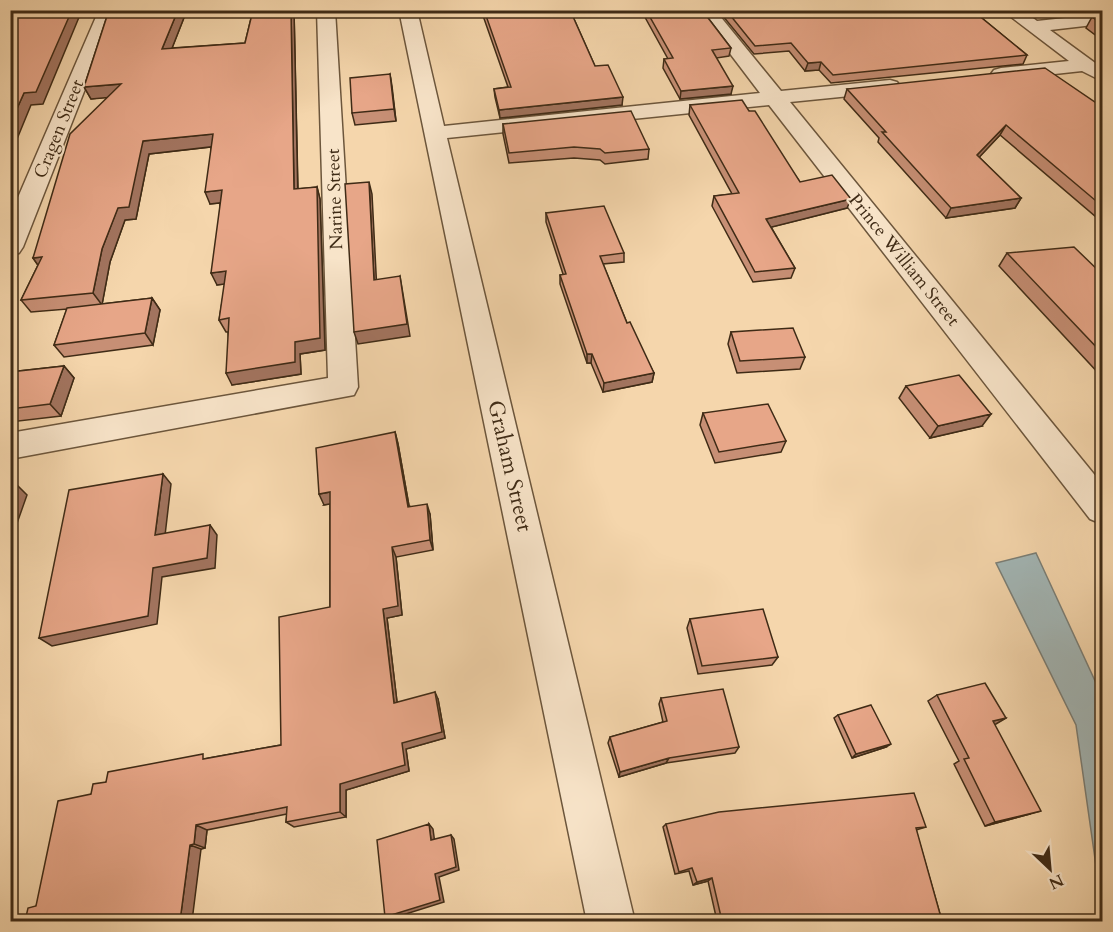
<svg xmlns="http://www.w3.org/2000/svg" width="1113" height="932" viewBox="0 0 1113 932" font-family="Cardo,serif">
	<rect width="100%" height="100%" fill="#f5d6ac"/>
	<filter id="stains"><feTurbulence type="fractalNoise" baseFrequency=".00333" numOctaves="4"/><feColorMatrix values="0 0 0 0 .2 0 0 0 0 .09 0 0 0 0 .02 0 0 0 .5 -.17"/></filter>
	<radialGradient id="worn" r=".72"><stop offset=".6" stop-color="#630" stop-opacity="0"/><stop offset="1" stop-color="#630" stop-opacity=".3"/></radialGradient>
	<path fill="#a2b6b6" stroke="#7a7e76" stroke-width="1.5" d="M 1036,553 L 1102,696 L 1102,908 L 1076,725 L 996,563 Z"/>
	<g fill="none" stroke-linecap="round" stroke-linejoin="round">
		<defs>
			<path id="minor" d="M 99,10 L 116,10 L 23,247 L 19,253 L 10,255 L 10,216 Z
				M 317,10 L 335,10 L 358,387 L 354,395 L 10,459 L 10,433 L 328,378 Z
				M 399,10 L 417,10 L 444,126 L 760,93 L 697,10 L 715,10 L 781,91 L 890,80 L 897,82 L 900,86 L 897,90 L 890,92 L 790,102 L 1102,484 L 1102,524 L 1090,519 L 769,105 L 447,138 L 635,922 L 587,922 Z
				M 1002,10 L 1022,10 L 1037,21 L 1102,14 L 1102,24 L 1050,30 L 1102,68 L 1102,76 L 1096,78 L 1082,71 L 1001,80 L 994,78 L 991,74 L 994,70 L 1001,68 L 1069,61 Z"/>
		</defs>
		<use href="#minor" stroke="#6c563c" stroke-width="3"/>
		<use href="#minor" fill="#f8e4c9" fill-rule="evenodd"/>
	</g>
	<path fill="#c78f75" stroke="#3f2b16" stroke-width="1.5" d="M 82,10 L 97,10 L 94,15 Z
		M 109,10 L 187,10 L 172,48 L 245,43 L 253,10 L 294,10 L 298,189 L 317,187 L 320,199 L 325,350 L 300,354 L 301,374 L 232,385 L 228,332 L 226,332 L 219,320 L 225,284 L 217,285 L 220,203 L 210,204 L 211,147 L 149,154 L 136,219 L 125,220 L 110,262 L 102,304 L 152,298 L 160,310 L 153,345 L 64,357 L 54,345 L 67,309 L 31,312 L 21,300 L 38,265 L 33,258 L 107,97 L 91,99 L 84,87 Z
		M 481,10 L 570,10 L 595,66 L 622,105 L 500,118 L 495,97 L 494,89 L 508,87 Z
		M 641,10 L 702,10 L 731,48 L 729,56 L 716,58 L 731,94 L 680,99 L 663,68 L 664,59 L 668,59 Z
		M 718,10 L 972,10 L 1027,55 L 1023,64 L 831,83 L 819,70 L 805,71 L 789,51 L 754,54 Z
		M 1061,10 L 1102,10 L 1102,12 L 1068,15 Z
		M 1102,15 L 1102,40 L 1086,28 L 1092,17 Z
		M 390,74 L 396,121 L 355,125 L 352,113 Z
		M 847,89 L 1102,107 L 1102,222 L 1000,135 L 979,157 L 1021,198 L 1015,208 L 946,218 L 878,142 L 879,138 L 844,99 Z
		M 690,105 L 749,111 L 800,182 L 847,208 L 771,227 L 795,268 L 791,278 L 753,282 L 712,206 L 714,196 L 732,194 L 689,115 Z
		M 503,124 L 649,149 L 648,159 L 605,164 L 600,160 L 574,158 L 509,163 L 503,134 Z
		M 546,213 L 624,253 L 624,262 L 603,264 L 627,323 L 654,373 L 652,382 L 603,392 L 591,363 L 587,363 L 560,284 L 560,275 L 563,274 L 546,222 Z
		M 1007,253 L 1102,274 L 1102,377 L 999,266 Z
		M 731,332 L 805,357 L 800,369 L 737,373 L 728,344 Z
		M 64,366 L 74,378 L 61,416 L 10,422 L 10,372 Z
		M 906,386 L 982,426 L 930,438 L 899,398 Z
		M 703,413 L 786,441 L 781,452 L 715,463 L 700,425 Z
		M 395,432 L 398,444 L 409,506 L 430,514 L 433,550 L 396,557 L 402,615 L 387,618 L 397,702 L 438,699 L 445,738 L 406,749 L 409,771 L 346,790 L 346,817 L 294,827 L 286,822 L 287,814 L 207,830 L 205,848 L 36,906 L 91,794 L 106,782 L 209,758 L 281,745 L 330,607 L 330,504 L 324,505 Z
		M 690,619 L 778,657 L 772,665 L 698,674 L 687,628 Z
		M 937,695 L 1006,718 L 994,724 L 1030,814 L 985,826 L 954,764 L 959,761 L 928,701 Z
		M 661,698 L 739,747 L 735,753 L 666,763 L 619,777 L 608,743 L 610,737 L 663,722 L 659,704 Z
		M 838,715 L 886,747 L 852,758 L 834,718 Z
		M 666,824 L 926,827 L 916,830 L 942,921 L 717,921 L 708,881 L 693,885 L 689,871 L 675,874 L 663,827 Z"/>
	<path fill="#a2745f" stroke="#3f2b16" stroke-width="1.5" d="M 72,10 L 82,10 L 43,104 L 31,105 L 10,156 L 10,124 L 24,93 Z
		M 178,10 L 187,10 L 167,61 L 162,49 Z
		M 291,10 L 294,10 L 298,201 L 294,189 Z
		M 821,62 L 819,70 L 805,71 L 808,63 Z
		M 390,74 L 392,86 L 396,121 L 394,109 Z
		M 121,84 L 126,96 L 91,99 L 84,87 Z
		M 733,86 L 731,94 L 680,99 L 681,91 Z
		M 623,97 L 622,105 L 500,118 L 499,110 Z
		M 1006,125 L 1000,135 L 972,165 L 977,155 Z
		M 213,134 L 218,146 L 149,154 L 136,219 L 125,220 L 110,262 L 102,305 L 93,293 L 102,249 L 143,141 Z
		M 369,182 L 372,194 L 377,292 L 374,280 Z
		M 317,187 L 320,199 L 325,350 L 300,354 L 301,374 L 232,385 L 226,373 Z
		M 222,190 L 227,202 L 210,204 L 205,192 Z
		M 1021,198 L 1015,208 L 946,218 L 951,208 Z
		M 851,199 L 847,208 L 764,229 L 766,219 Z
		M 42,257 L 42,271 L 33,258 Z
		M 226,271 L 232,283 L 217,285 L 211,273 Z
		M 400,276 L 410,336 L 358,344 L 354,332 Z
		M 152,298 L 160,310 L 153,345 L 145,333 Z
		M 587,354 L 592,354 L 591,363 L 587,363 Z
		M 64,366 L 74,378 L 61,416 L 50,404 Z
		M 654,373 L 652,382 L 603,392 L 604,383 Z
		M 991,414 L 982,426 L 930,438 L 938,426 Z
		M 395,432 L 398,444 L 411,517 L 408,507 Z
		M 163,474 L 171,484 L 164,544 L 155,535 Z
		M 16,484 L 27,495 L 10,543 L 10,498 Z
		M 330,492 L 335,503 L 324,505 L 319,494 Z
		M 427,504 L 430,514 L 433,550 L 430,540 Z
		M 210,525 L 217,535 L 215,568 L 162,577 L 157,624 L 52,646 L 39,638 L 153,568 Z
		M 392,547 L 396,557 L 402,615 L 387,618 L 398,710 L 394,703 L 383,609 Z
		M 435,692 L 438,699 L 445,738 L 406,749 L 409,771 L 346,790 L 346,817 L 340,812 L 340,784 L 402,743 Z
		M 1006,718 L 996,724 L 983,727 L 993,721 Z
		M 891,744 L 886,747 L 852,758 L 856,754 Z
		M 669,758 L 666,763 L 619,777 L 620,772 Z
		M 1041,811 L 1030,814 L 985,826 L 995,822 Z
		M 429,824 L 433,829 L 435,844 L 431,840 Z
		M 196,825 L 207,830 L 205,848 L 194,844 Z
		M 451,835 L 454,839 L 459,870 L 439,877 L 444,902 L 390,919 L 385,917 L 435,874 Z
		M 190,845 L 201,849 L 192,921 L 180,921 Z
		M 712,878 L 708,881 L 693,885 L 697,882 Z"/>
	<path fill="#e7a688" stroke="#3f2b16" stroke-width="1.5" d="M 21,10 L 72,10 L 36,92 L 24,93 L 10,124 L 10,32 Z
		M 109,10 L 178,10 L 162,49 L 245,43 L 253,10 L 291,10 L 294,189 L 317,187 L 320,338 L 295,342 L 295,362 L 226,373 L 229,318 L 219,320 L 226,271 L 211,273 L 222,190 L 205,192 L 213,134 L 143,141 L 129,207 L 118,208 L 102,249 L 93,293 L 21,300 L 42,257 L 33,258 L 70,134 L 121,84 L 84,87 Z
		M 484,10 L 570,10 L 595,66 L 608,65 L 623,97 L 499,110 L 494,89 L 511,87 Z
		M 646,10 L 702,10 L 731,48 L 712,50 L 733,86 L 681,91 L 664,59 L 673,58 Z
		M 726,10 L 972,10 L 1027,55 L 833,75 L 821,62 L 808,63 L 791,43 L 755,46 Z
		M 1102,15 L 1102,24 L 1092,17 Z
		M 1045,68 L 1102,107 L 1102,206 L 1006,125 L 977,155 L 1021,198 L 951,208 L 882,132 L 886,132 L 847,89 Z
		M 390,74 L 394,109 L 352,113 L 350,78 Z
		M 742,100 L 749,111 L 755,111 L 800,182 L 832,175 L 851,199 L 766,219 L 795,268 L 755,272 L 714,196 L 739,193 L 690,105 Z
		M 631,111 L 649,149 L 605,153 L 600,149 L 574,147 L 509,153 L 503,124 Z
		M 369,182 L 374,280 L 400,276 L 407,324 L 354,332 L 345,184 Z
		M 604,206 L 624,253 L 600,256 L 627,323 L 630,322 L 654,373 L 604,383 L 592,354 L 587,354 L 560,275 L 566,274 L 546,213 Z
		M 1074,247 L 1102,274 L 1102,353 L 1007,253 Z
		M 152,298 L 145,333 L 54,345 L 67,308 Z
		M 793,328 L 805,357 L 740,361 L 731,332 Z
		M 64,366 L 50,404 L 10,409 L 10,372 Z
		M 959,375 L 991,414 L 938,426 L 906,386 Z
		M 768,404 L 786,441 L 719,452 L 703,413 Z
		M 395,432 L 408,507 L 427,504 L 430,540 L 392,547 L 398,606 L 383,609 L 394,703 L 435,692 L 442,732 L 402,743 L 405,765 L 340,784 L 340,812 L 286,822 L 287,807 L 196,825 L 194,844 L 190,845 L 180,921 L 25,921 L 28,908 L 36,906 L 58,801 L 91,794 L 93,784 L 106,782 L 108,772 L 203,754 L 203,759 L 281,745 L 279,617 L 330,607 L 330,492 L 319,494 L 316,448 Z
		M 163,474 L 155,535 L 210,525 L 207,558 L 153,568 L 148,616 L 39,638 L 69,490 Z
		M 16,484 L 10,498 L 10,485 Z
		M 763,609 L 778,657 L 702,666 L 690,619 Z
		M 985,683 L 1006,718 L 993,721 L 1041,811 L 995,822 L 964,759 L 969,758 L 937,695 Z
		M 723,689 L 739,747 L 669,758 L 620,772 L 610,737 L 667,721 L 661,698 Z
		M 871,705 L 891,744 L 856,754 L 838,715 Z
		M 914,793 L 926,827 L 916,828 L 942,921 L 722,921 L 712,878 L 697,882 L 692,868 L 679,872 L 666,824 L 719,812 Z
		M 429,824 L 431,840 L 451,835 L 456,867 L 435,874 L 440,900 L 385,917 L 377,840 Z"/>
	<g text-anchor="middle" dominant-baseline="central" stroke-width="4.5" stroke-linejoin="round" paint-order="stroke">
		<g font-size="18" fill="#3f2b16" stroke="#f8e4c9">
			<text transform="translate(59 129) rotate(-68)">Cragen Street</text>
			<text transform="translate(335 199) rotate(-92)">Narine Street</text>
			<text transform="translate(904 260) rotate(51)">Prince William Street</text>
		</g>
		<g font-size="22" fill="#3f2b16" stroke="#f8e4c9">
			<text transform="translate(510 466) rotate(77)">Graham Street</text>
		</g>
	</g>
	<rect width="1113" height="932" fill="none" stroke="#f5d6ac" stroke-width="36"/>
	<rect x="12" y="12" width="1089" height="908" fill="none" stroke="#3f2b16" stroke-width="3"/>
	<rect x="18" y="18" width="1077" height="896" fill="none" stroke="#3f2b16" stroke-width="1.5"/>
	<g transform="translate(1050 869) rotate(154)" stroke="#f8e4c9" stroke-width="4.5" paint-order="stroke">
	<path d="M0-4.5L10 22L0 15L-10 22Z" fill="#3f2b16"/>
	<text y="-9" font-size="16" font-weight="bold" text-anchor="middle" fill="#3f2b16">N</text>
	</g>
	<rect width="100%" height="100%" filter="url(#stains)"/>
	<rect width="100%" height="100%" fill="url(#worn)"/>
</svg>
